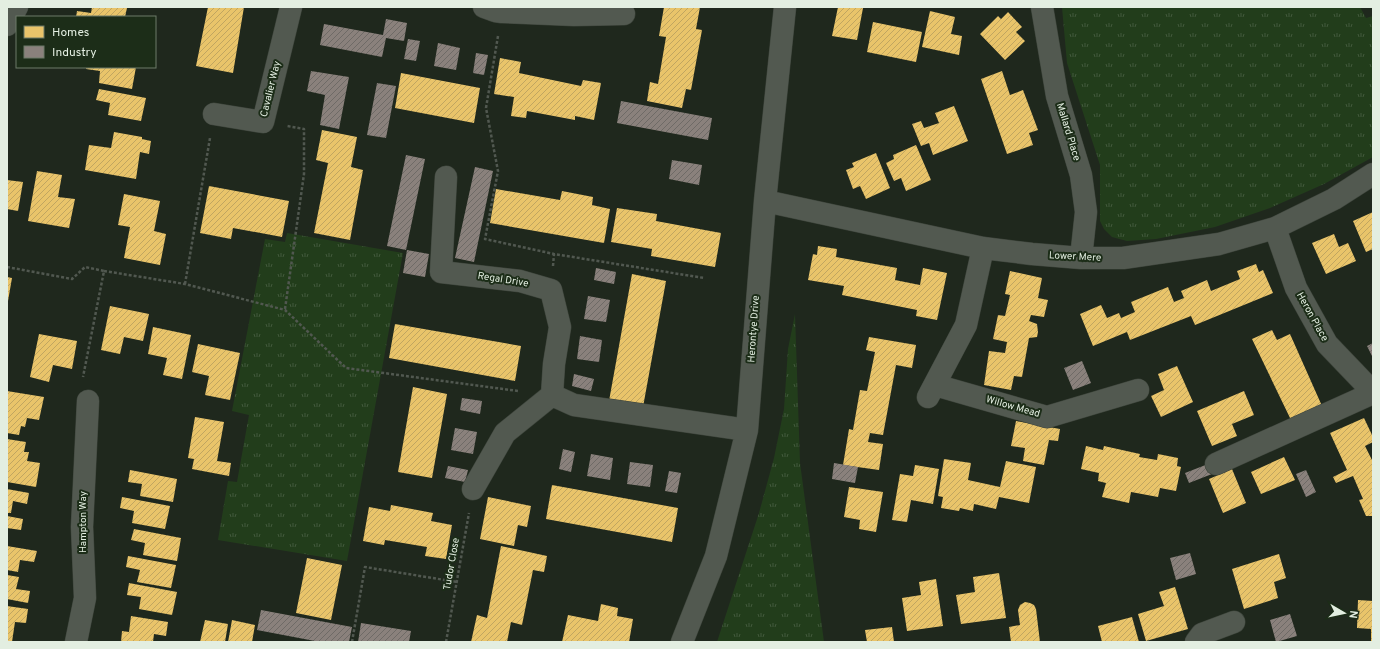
<svg xmlns="http://www.w3.org/2000/svg" width="1380" height="649" viewBox="0 0 1380 649" font-family="Overpass,sans-serif">
	<defs>
		<pattern id="grass-tufts" width="24" height="20" patternUnits="userSpaceOnUse"><rect width="24" height="20" fill="#223d1b"/><path d="M3 7l-1-3M5 7V3M7 7l1-3M15 17l-1-3M17 17v-4M19 17l1-3" fill="none" stroke="#42593c"/></pattern>
		<pattern id="homes-hatch" width="6" height="6" patternUnits="userSpaceOnUse"><rect width="6" height="6" fill="#e9c46a"/><path d="M-1 1l2-2M0 6l6-6M5 7l2-2" fill="none" stroke="#c0a560"/></pattern>
		<pattern id="industry-hatch" width="6" height="6" patternUnits="userSpaceOnUse"><rect width="6" height="6" fill="#8a817c"/><path d="M-1 1l2-2M0 6l6-6M5 7l2-2" fill="none" stroke="#6e6a66"/></pattern>
	</defs>
	<rect width="100%" height="100%" fill="#1f281d"/>
	<path fill="url(#grass-tufts)" d="M 1062,7 L 1360,7 L 1366,18 L 1373,16 L 1373,157 L 1324,184 L 1270,208 L 1215,227 L 1156,239 L 1127,241 L 1112,237 L 1104,229 L 1100,221 L 1100,165 L 1067,63 Z
		M 287,233 L 403,253 L 347,561 L 218,540 L 228,481 L 237,482 L 249,415 L 232,411 L 265,239 L 285,242 Z
		M 795,314 L 800,463 L 824,642 L 717,642 L 759,513 L 774,458 L 784,409 L 788,349 Z"/>
	<path fill="url(#homes-hatch)" d="M 92,7 L 123,7 L 127,8 L 125,17 L 76,17 L 77,11 L 91,13 Z
		M 208,7 L 244,7 L 233,73 L 196,66 Z
		M 664,7 L 700,7 L 696,29 L 702,30 L 691,90 L 686,89 L 682,108 L 647,101 L 650,82 L 658,84 L 666,37 L 659,36 Z
		M 838,7 L 863,8 L 857,40 L 832,36 Z
		M 930,11 L 955,17 L 951,34 L 962,36 L 959,55 L 922,47 Z
		M 1008,12 L 1022,27 L 1016,32 L 1025,41 L 1005,60 L 980,34 L 998,16 L 1001,19 Z
		M 873,22 L 922,32 L 916,62 L 867,52 Z
		M 500,58 L 521,62 L 519,73 L 581,86 L 583,80 L 601,83 L 594,120 L 575,116 L 575,120 L 527,111 L 526,118 L 511,116 L 514,97 L 494,94 Z
		M 87,67 L 136,67 L 132,89 L 99,83 L 100,71 L 86,69 Z
		M 1002,71 L 1010,95 L 1023,90 L 1038,130 L 1029,133 L 1033,145 L 1007,154 L 981,79 Z
		M 401,73 L 480,88 L 474,123 L 395,108 Z
		M 99,89 L 146,98 L 141,121 L 108,115 L 110,103 L 96,100 Z
		M 954,106 L 968,141 L 933,155 L 929,143 L 921,146 L 912,124 L 921,121 L 924,128 L 939,123 L 935,113 Z
		M 322,130 L 357,137 L 351,167 L 363,170 L 350,240 L 314,233 L 328,163 L 316,160 Z
		M 114,132 L 142,137 L 142,139 L 151,141 L 149,154 L 140,152 L 136,179 L 85,170 L 89,145 L 111,148 Z
		M 916,145 L 931,180 L 906,191 L 901,178 L 894,181 L 886,163 L 894,159 L 893,155 Z
		M 876,153 L 890,188 L 866,199 L 860,186 L 853,189 L 846,170 L 854,167 L 852,163 Z
		M 37,171 L 62,175 L 58,197 L 75,199 L 69,228 L 28,221 Z
		M 7,180 L 23,182 L 18,211 L 7,209 Z
		M 209,186 L 289,201 L 282,237 L 233,228 L 231,239 L 200,233 Z
		M 496,189 L 560,200 L 562,191 L 593,197 L 592,205 L 610,209 L 604,243 L 490,223 Z
		M 124,194 L 160,201 L 154,231 L 166,234 L 160,265 L 124,258 L 130,227 L 118,225 Z
		M 617,208 L 657,214 L 656,221 L 721,233 L 715,267 L 651,256 L 652,249 L 611,242 Z
		M 1373,212 L 1373,249 L 1366,252 L 1353,221 Z
		M 1334,234 L 1339,247 L 1348,243 L 1356,261 L 1326,274 L 1312,243 Z
		M 818,246 L 837,249 L 836,257 L 897,268 L 895,280 L 920,285 L 923,268 L 947,273 L 937,320 L 916,316 L 917,310 L 842,295 L 844,286 L 808,280 L 813,254 L 817,255 Z
		M 1256,264 L 1259,272 L 1263,270 L 1273,293 L 1195,325 L 1191,316 L 1130,340 L 1127,332 L 1093,346 L 1080,314 L 1101,305 L 1107,318 L 1119,313 L 1121,318 L 1135,312 L 1131,302 L 1168,287 L 1174,302 L 1184,298 L 1181,291 L 1207,280 L 1211,291 L 1240,279 L 1237,271 Z
		M 1010,271 L 1042,278 L 1038,298 L 1048,300 L 1044,317 L 1031,315 L 1029,321 L 1037,324 L 1038,332 L 1037,337 L 1029,338 L 1022,377 L 1014,376 L 1011,390 L 984,385 L 989,351 L 1005,353 L 1007,342 L 993,339 L 998,315 L 1005,316 L 1010,295 L 1005,294 Z
		M 632,274 L 666,281 L 643,407 L 609,401 Z
		M 7,277 L 12,278 L 8,301 L 7,301 Z
		M 110,306 L 149,314 L 143,341 L 124,337 L 120,354 L 101,350 Z
		M 395,324 L 521,346 L 515,381 L 389,358 Z
		M 153,327 L 191,335 L 182,379 L 163,375 L 167,358 L 148,354 Z
		M 1272,330 L 1277,340 L 1290,334 L 1322,406 L 1291,420 L 1252,339 Z
		M 39,334 L 77,341 L 72,369 L 53,365 L 49,382 L 30,377 Z
		M 869,337 L 916,345 L 912,368 L 896,365 L 883,435 L 870,433 L 868,442 L 883,444 L 879,470 L 843,465 L 849,429 L 853,430 L 860,390 L 867,391 L 875,352 L 866,350 Z
		M 198,344 L 240,353 L 230,400 L 205,395 L 209,376 L 192,372 Z
		M 1177,366 L 1193,402 L 1161,417 L 1151,396 L 1164,390 L 1158,374 Z
		M 413,387 L 447,394 L 432,478 L 398,472 Z
		M 7,391 L 44,397 L 39,420 L 27,418 L 25,427 L 21,426 L 19,435 L 7,433 Z
		M 1244,391 L 1254,415 L 1232,424 L 1237,436 L 1212,446 L 1197,411 Z
		M 195,417 L 224,422 L 217,461 L 231,463 L 229,476 L 192,469 L 194,459 L 188,458 Z
		M 1364,418 L 1373,437 L 1373,442 L 1365,446 L 1372,460 L 1373,459 L 1373,516 L 1366,516 L 1359,500 L 1363,499 L 1353,476 L 1336,483 L 1333,477 L 1347,470 L 1330,433 Z
		M 1016,421 L 1060,429 L 1058,441 L 1049,440 L 1044,465 L 1023,461 L 1025,448 L 1011,446 Z
		M 7,439 L 26,442 L 24,452 L 29,452 L 27,461 L 40,463 L 36,487 L 7,482 Z
		M 1086,446 L 1103,450 L 1104,446 L 1140,454 L 1139,457 L 1157,460 L 1158,454 L 1178,458 L 1177,466 L 1181,467 L 1176,491 L 1160,488 L 1158,497 L 1131,492 L 1129,503 L 1102,497 L 1106,483 L 1098,481 L 1099,473 L 1081,469 Z
		M 1284,457 L 1295,480 L 1261,494 L 1251,472 Z
		M 944,459 L 971,463 L 968,480 L 1000,487 L 1006,461 L 1036,467 L 1029,503 L 999,497 L 996,509 L 974,504 L 973,511 L 960,508 L 959,511 L 941,508 L 943,497 L 938,496 Z
		M 915,465 L 939,469 L 933,504 L 911,500 L 907,522 L 892,520 L 900,474 L 913,476 Z
		M 1232,469 L 1246,503 L 1223,513 L 1209,479 Z
		M 130,470 L 177,479 L 173,502 L 140,496 L 142,484 L 128,482 Z
		M 552,485 L 678,508 L 672,542 L 546,519 Z
		M 849,487 L 883,492 L 876,532 L 859,529 L 860,520 L 844,517 Z
		M 7,489 L 29,493 L 27,504 L 13,501 L 11,513 L 7,513 Z
		M 122,497 L 170,506 L 165,529 L 132,523 L 134,511 L 120,508 Z
		M 488,497 L 531,506 L 527,527 L 518,525 L 514,546 L 480,539 Z
		M 391,505 L 433,513 L 431,521 L 452,525 L 446,559 L 425,556 L 427,547 L 385,540 L 384,545 L 363,541 L 369,507 L 390,511 Z
		M 7,516 L 23,519 L 21,530 L 7,528 Z
		M 134,529 L 181,538 L 177,561 L 143,555 L 145,543 L 131,540 Z
		M 7,546 L 37,551 L 34,562 L 20,560 L 18,572 L 7,570 Z
		M 501,546 L 547,556 L 544,572 L 533,570 L 522,625 L 511,622 L 507,642 L 471,642 L 477,615 L 487,618 Z
		M 1279,554 L 1286,578 L 1274,582 L 1278,598 L 1244,609 L 1232,569 Z
		M 128,556 L 176,565 L 171,588 L 137,582 L 140,570 L 126,567 Z
		M 307,558 L 342,565 L 331,620 L 296,613 Z
		M 999,573 L 1006,618 L 961,624 L 956,595 L 975,592 L 973,577 Z
		M 7,575 L 19,577 L 16,589 L 30,591 L 28,603 L 7,599 Z
		M 936,579 L 943,626 L 907,631 L 902,598 L 921,595 L 919,582 Z
		M 129,583 L 177,592 L 172,615 L 139,609 L 141,597 L 127,595 Z
		M 1175,587 L 1188,629 L 1146,641 L 1138,614 L 1164,606 L 1159,592 Z
		M 1358,600 L 1373,601 L 1373,642 L 1371,642 L 1371,629 L 1357,628 Z
		M 1025,602 L 1030,603 L 1034,605 L 1036,609 L 1040,642 L 1011,642 L 1009,627 L 1020,625 L 1018,610 L 1020,605 Z
		M 601,604 L 618,608 L 617,616 L 633,619 L 629,642 L 562,642 L 568,615 L 598,621 Z
		M 7,606 L 28,609 L 26,623 L 15,622 L 12,642 L 7,642 Z
		M 131,616 L 168,622 L 166,636 L 154,634 L 153,642 L 121,642 L 122,631 L 129,632 Z
		M 1132,617 L 1139,642 L 1102,642 L 1098,626 Z
		M 205,620 L 228,624 L 225,642 L 200,642 Z
		M 232,620 L 255,625 L 252,642 L 228,642 Z
		M 892,627 L 894,642 L 867,642 L 865,630 Z"/>
	<path fill="url(#industry-hatch)" d="M 386,19 L 407,23 L 404,41 L 386,38 L 382,57 L 320,45 L 324,24 L 383,35 Z
		M 408,39 L 420,41 L 416,61 L 404,59 Z
		M 438,43 L 460,48 L 456,70 L 434,66 Z
		M 476,53 L 488,55 L 484,75 L 473,73 Z
		M 311,71 L 349,77 L 339,129 L 320,125 L 325,95 L 307,91 Z
		M 377,83 L 396,86 L 386,138 L 367,135 Z
		M 621,101 L 712,118 L 708,140 L 617,123 Z
		M 406,155 L 425,159 L 406,250 L 387,246 Z
		M 672,160 L 702,165 L 699,185 L 669,179 Z
		M 475,167 L 493,171 L 474,262 L 455,258 Z
		M 407,250 L 429,254 L 425,277 L 403,273 Z
		M 596,268 L 616,272 L 614,284 L 594,280 Z
		M 588,296 L 610,300 L 606,322 L 584,319 Z
		M 580,336 L 602,340 L 599,362 L 577,359 Z
		M 1373,343 L 1373,358 L 1367,346 Z
		M 1082,361 L 1091,383 L 1073,390 L 1064,368 Z
		M 574,374 L 594,379 L 591,391 L 572,386 Z
		M 462,398 L 482,401 L 480,414 L 460,410 Z
		M 455,428 L 477,432 L 473,454 L 451,450 Z
		M 563,449 L 575,452 L 571,472 L 559,469 Z
		M 591,454 L 613,458 L 610,480 L 587,476 Z
		M 630,462 L 653,465 L 650,487 L 627,484 Z
		M 834,463 L 858,467 L 855,483 L 832,479 Z
		M 1208,464 L 1212,474 L 1189,483 L 1185,473 Z
		M 448,466 L 468,470 L 465,482 L 445,478 Z
		M 1306,470 L 1316,492 L 1306,497 L 1296,474 Z
		M 669,471 L 681,473 L 677,493 L 665,491 Z
		M 1190,553 L 1196,574 L 1176,580 L 1170,558 Z
		M 261,610 L 352,627 L 349,642 L 320,642 L 257,630 Z
		M 1290,614 L 1297,636 L 1276,642 L 1270,620 Z
		M 361,623 L 411,631 L 409,642 L 358,642 Z"/>
	<g fill="none" stroke-linecap="round" stroke-linejoin="round">
		<defs>
			<path id="minor" d="M 484,7 L 495,11 L 502,12 L 574,15 L 624,14
				M 1042,7 L 1057,96 L 1081,175 L 1086,212 L 1081,258
				M 7,25 L 17,7
				M 214,114 L 263,122 L 291,7
				M 446,177 L 441,272 L 520,281 L 551,290 L 560,327 L 554,364 L 552,395 L 574,405 L 747,430
				M 765,201 L 983,248 L 1032,254 L 1081,258 L 1123,258 L 1219,244 L 1275,228 L 1334,199 L 1373,174
				M 1275,228 L 1296,288 L 1327,344 L 1373,392
				M 935,385 L 1047,417 L 1138,390
				M 928,397 L 966,325 L 983,248
				M 1216,464 L 1373,393
				M 473,489 L 505,433 L 552,395
				M 76,642 L 85,598 L 82,527 L 88,401
				M 682,642 L 716,556 L 747,430 L 765,201 L 785,7
				M 1196,642 L 1202,634 L 1234,622"/>
		</defs>
		<use href="#minor" stroke="#3d443b" stroke-width="23"/>
		<path stroke="#515850" stroke-width="2.5" stroke-dasharray="3 2" stroke-linecap="butt" d="M 498,36 L 486,108 L 498,171 L 485,239 L 554,254
			M 553,266 L 554,254 L 704,278
			M 7,267 L 72,279 L 85,267 L 104,271 L 83,377
			M 104,271 L 185,284 L 285,310 L 346,368 L 518,391
			M 185,284 L 210,138
			M 285,309 L 304,174 L 304,129 L 287,126
			M 352,642 L 365,567 L 457,582
			M 446,642 L 469,513"/>
		<use href="#minor" stroke="#525950" stroke-width="22"/>
	</g>
	<g text-anchor="middle" dominant-baseline="central" stroke-width="4" stroke-linejoin="round" paint-order="stroke">
		<g font-size="10" fill="#e3eee1" stroke="#1c2d18">
			<text transform="translate(271 89) rotate(-76)">Cavalier Way</text>
			<text transform="translate(1068 132) rotate(73)">Mallard Place</text>
			<text transform="translate(1075 257) rotate(3)">Lower Mere</text>
			<text transform="translate(503 280) rotate(9)">Regal Drive</text>
			<text transform="translate(1312 317) rotate(61)">Heron Place</text>
			<text transform="translate(754 329) rotate(-86)">Herontye Drive</text>
			<text transform="translate(1013 407) rotate(16)">Willow Mead</text>
			<text transform="translate(83 522) rotate(-90)">Hampton Way</text>
			<text transform="translate(452 564) rotate(-80)">Tudor Close</text>
		</g>
	</g>
	<rect width="1380" height="649" fill="none" stroke="#e3eee1" stroke-width="16"/>
	<rect x="16" y="16" width="140" height="52" fill="#1c2d18" stroke="#6c7a68"/>
	<rect x="24" y="26" width="20" height="12" fill="#e9c46a" stroke="#6c7a68"/>
	<text x="52" y="36" font-size="12" fill="#e3eee1">Homes</text>
	<rect x="24" y="46" width="20" height="12" fill="#8a817c" stroke="#6c7a68"/>
	<text x="52" y="56" font-size="12" fill="#e3eee1">Industry</text>
	<g transform="translate(1344 613) rotate(99)" stroke="#1c2d18" stroke-width="3" paint-order="stroke">
	<path d="M0-3L7 15L0 10L-7 15Z" fill="#e3eee1"/>
	<text y="-6" font-size="11" font-weight="bold" text-anchor="middle" fill="#e3eee1">N</text>
	</g>
</svg>
